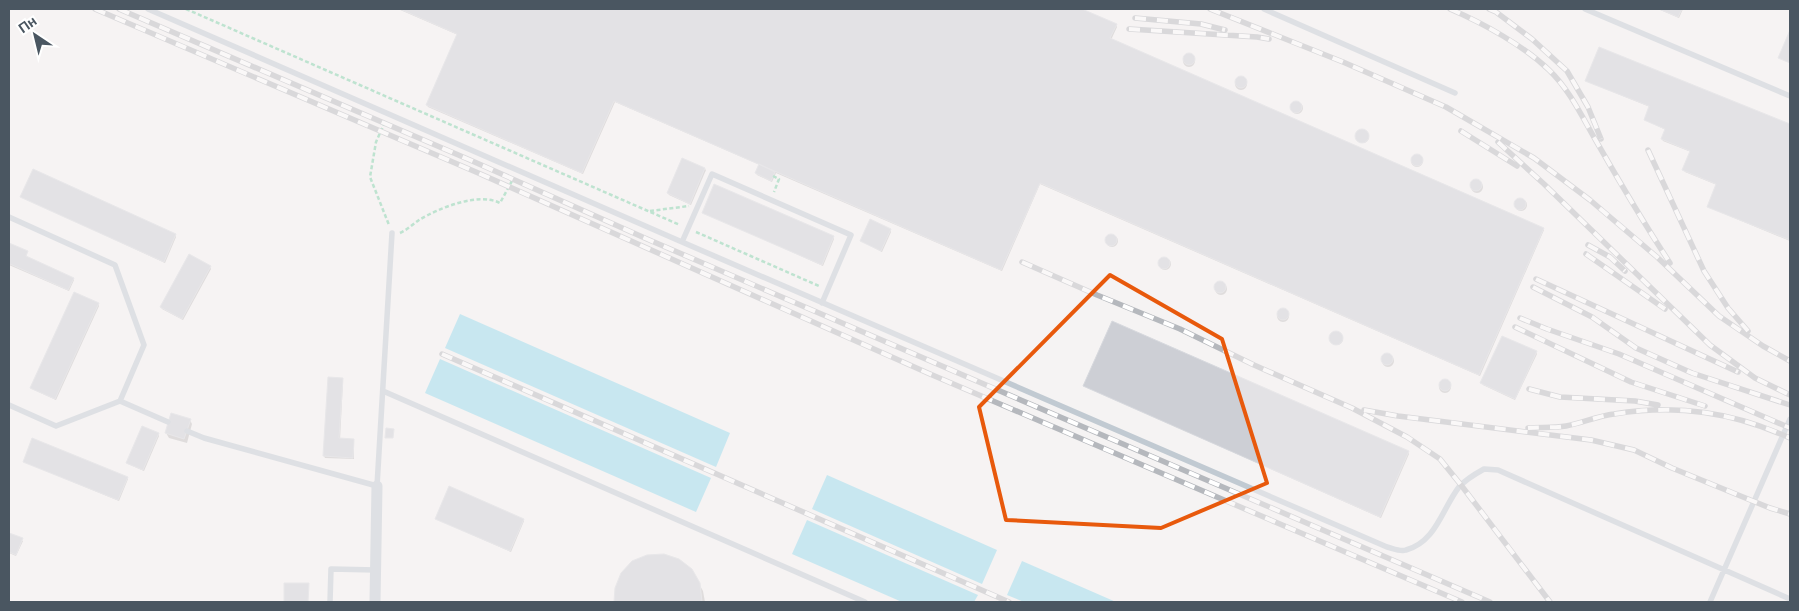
<svg xmlns="http://www.w3.org/2000/svg" width="1799" height="611" viewBox="0 0 1799 611" font-family="Barlow,sans-serif">
	<rect width="100%" height="100%" fill="#f5f3f3"/>
	<path fill="#90daee" d="M 460,314 L 730,433 L 716,467 L 445,348 Z
		M 440,359 L 711,478 L 696,512 L 425,393 Z
		M 827,475 L 997,550 L 982,584 L 812,509 Z
		M 807,520 L 978,595 L 974,602 L 902,602 L 792,554 Z
		M 1022,561 L 1116,602 L 1024,602 L 1007,595 Z"/>
	<path fill="#0003" d="M 398,9 L 1079,9 L 1116,25 L 1117,27 L 1111,40 L 1544,230 L 1480,376 L 1040,184 L 1002,271 L 776,173 L 772,182 L 757,175 L 756,173 L 760,165 L 615,102 L 583,174 L 428,107 L 427,105 L 458,35 Z
		M 1658,9 L 1683,9 L 1679,18 Z
		M 1600,49 L 1790,126 L 1790,241 L 1710,208 L 1709,207 L 1717,185 L 1685,172 L 1684,170 L 1691,152 L 1663,141 L 1662,139 L 1666,130 L 1645,120 L 1650,107 L 1588,82 L 1587,80 Z
		M1183 61a6 6 0 1 1 12 0a6 6 0 1 1-12 0Z
		M1235 84a6 6 0 1 1 12 0a6 6 0 1 1-12 0Z
		M1291 108a6 6 0 1 1 12 0a6 6 0 1 1-12 0Z
		M1357 137a6 6 0 1 1 12 0a6 6 0 1 1-12 0Z
		M1411 161a6 6 0 1 1 12 0a6 6 0 1 1-12 0Z
		M 705,169 L 706,170 L 691,205 L 669,195 L 668,193 Z
		M1471 187a6 6 0 1 1 12 0a6 6 0 1 1-12 0Z
		M 22,197 L 175,235 L 176,237 L 165,263 Z
		M1515 205a6 6 0 1 1 12 0a6 6 0 1 1-12 0Z
		M 703,212 L 833,237 L 834,239 L 823,266 Z
		M 890,230 L 891,232 L 882,252 L 861,241 Z
		M1106 241a6 6 0 1 1 12 0a6 6 0 1 1-12 0Z
		M 9,244 L 27,252 L 26,258 L 73,279 L 74,280 L 69,291 L 9,265 Z
		M1159 264a6 6 0 1 1 12 0a6 6 0 1 1-12 0Z
		M 210,267 L 211,269 L 183,320 L 162,309 L 161,307 Z
		M1215 289a6 6 0 1 1 12 0a6 6 0 1 1-12 0Z
		M 98,304 L 99,306 L 56,400 L 32,389 L 31,388 Z
		M1277 316a6 6 0 1 1 12 0a6 6 0 1 1-12 0Z
		M1331 339a6 6 0 1 1 12 0a6 6 0 1 1-12 0Z
		M 1536,352 L 1537,354 L 1515,400 L 1483,385 L 1482,383 Z
		M1382 361a6 6 0 1 1 12 0a6 6 0 1 1-12 0Z
		M 329,378 L 342,379 L 343,381 L 340,440 L 354,440 L 354,459 L 325,458 L 324,456 Z
		M1439 387a6 6 0 1 1 12 0a6 6 0 1 1-12 0Z
		M 1084,386 L 1408,452 L 1409,454 L 1381,518 Z
		M 190,420 L 192,424 L 187,443 L 169,438 L 166,433 Z
		M 158,434 L 159,436 L 144,471 L 128,464 L 127,463 Z
		M 24,462 L 127,478 L 128,479 L 119,501 Z
		M 436,519 L 523,520 L 524,521 L 511,552 Z
		M 9,534 L 23,541 L 16,556 L 9,553 Z
		M 691,570 L 703,591 L 705,602 L 615,602 L 616,589 Z"/>
	<path fill="#cdcfd5" stroke="#d7d9de" d="M 400,9 L 1082,9 L 1117,24 L 1110,38 L 1544,228 L 1479,375 L 1040,183 L 1001,270 L 614,101 L 582,173 L 426,105 L 457,34 Z
		M 1659,9 L 1682,9 L 1678,17 Z
		M 1790,30 L 1790,63 L 1778,58 Z
		M 1599,47 L 1790,124 L 1790,240 L 1707,207 L 1716,184 L 1682,170 L 1690,151 L 1661,139 L 1665,129 L 1644,120 L 1649,106 L 1585,81 Z
		M1183 59a6 6 0 1 1 12 0a6 6 0 1 1-12 0Z
		M1235 82a6 6 0 1 1 12 0a6 6 0 1 1-12 0Z
		M1290 107a6 6 0 1 1 12 0a6 6 0 1 1-12 0Z
		M1355 136a7 7 0 1 1 14 0a7 7 0 1 1-14 0Z
		M1411 160a6 6 0 1 1 12 0a6 6 0 1 1-12 0Z
		M 682,158 L 705,168 L 690,204 L 667,193 Z
		M 759,164 L 775,172 L 771,181 L 755,173 Z
		M 33,169 L 176,234 L 164,262 L 20,197 Z
		M1470 185a6 6 0 1 1 12 0a6 6 0 1 1-12 0Z
		M 714,184 L 834,236 L 822,265 L 702,213 Z
		M1514 204a6 6 0 1 1 12 0a6 6 0 1 1-12 0Z
		M 870,219 L 891,229 L 881,251 L 860,241 Z
		M1105 240a6 6 0 1 1 12 0a6 6 0 1 1-12 0Z
		M 9,243 L 28,251 L 26,256 L 74,278 L 68,290 L 10,264 L 9,265 Z
		M 189,254 L 211,266 L 182,319 L 160,307 Z
		M1158 263a6 6 0 1 1 12 0a6 6 0 1 1-12 0Z
		M1214 287a6 6 0 1 1 12 0a6 6 0 1 1-12 0Z
		M 74,292 L 99,303 L 55,399 L 30,388 Z
		M1277 314a6 6 0 1 1 12 0a6 6 0 1 1-12 0Z
		M 1112,321 L 1409,451 L 1380,517 L 1083,386 Z
		M1329 338a7 7 0 1 1 14 0a7 7 0 1 1-14 0Z
		M 1502,336 L 1537,351 L 1515,399 L 1480,383 Z
		M1381 359a6 6 0 1 1 12 0a6 6 0 1 1-12 0Z
		M 328,377 L 343,378 L 339,438 L 354,439 L 353,458 L 323,456 Z
		M1439 385a6 6 0 1 1 12 0a6 6 0 1 1-12 0Z
		M 171,413 L 191,419 L 184,439 L 165,433 Z
		M 142,426 L 159,433 L 143,470 L 126,463 Z
		M 386,428 L 394,429 L 393,438 L 385,438 Z
		M 32,438 L 128,477 L 118,500 L 23,462 Z
		M 449,486 L 524,519 L 510,551 L 435,519 Z
		M 9,533 L 23,538 L 16,555 L 9,552 Z
		M 664,554 L 679,559 L 692,569 L 700,583 L 702,602 L 614,602 L 615,588 L 621,573 L 632,561 L 647,555 Z
		M 284,583 L 309,583 L 308,602 L 284,602 Z"/>
	<g fill="none" stroke-linecap="round" stroke-linejoin="round">
		<path stroke="#7ad0a6" stroke-width="2.5" stroke-dasharray="4 2.5" stroke-linecap="butt" d="M 186,9 L 680,225
			M 385,122 L 376,142 L 370,177 L 389,225
			M 773,176 L 779,179 L 774,192
			M 650,211 L 689,206
			M 696,232 L 819,286
			M 400,233 C 407,230 413,224 419,220 C 439,208 478,192 500,203 L 513,179"/>
		<path stroke="#c1cad2" stroke-width="5.5" d="M 148,9 L 682,242 L 1387,547 C 1392,548 1400,552 1406,550 C 1436,542 1442,509 1459,487 C 1466,479 1475,474 1484,469 L 1498,470 L 1790,599
			M 1264,9 L 1455,93
			M 1585,9 L 1790,96
			M 9,217 L 115,265 L 144,345 L 120,401 L 56,426 L 9,405
			M 682,242 L 712,174 L 851,235 L 822,303
			M 383,391 L 865,602
			M 120,401 L 168,422
			M 187,431 L 204,438 L 377,486 L 392,233
			M 330,602 L 331,569 L 376,570
			M 1710,602 L 1790,419"/>
		<path stroke="#c1cad2" stroke-width="11" d="M 375,602 L 377,486"/>
		<defs>
			<path id="rail" d="M 95,9 L 476,172 L 930,374 L 1462,602
				M 119,9 L 470,160 L 647,239 L 1490,602
				M 1210,9 L 1343,62 L 1446,107 L 1534,158 L 1590,200 L 1657,257 L 1719,316 L 1763,346 L 1790,361
				M 1450,9 C 1483,23 1524,46 1549,70 C 1571,91 1584,121 1599,146 C 1622,186 1645,225 1670,263
				M 1489,9 L 1496,12 L 1532,39 L 1567,71 L 1588,107 L 1601,139
				M 1135,18 L 1201,24 L 1225,30
				M 1129,29 L 1257,37 L 1269,39
				M 1461,131 L 1517,166
				M 1498,142 L 1544,184 L 1710,345 L 1755,378 L 1790,395
				M 1648,150 L 1704,271 L 1728,308 L 1748,331
				M 1588,245 L 1610,257 L 1625,271
				M 1586,254 L 1665,309
				M 1022,262 L 1097,295 L 1180,329 L 1254,365 L 1352,408 L 1407,437 L 1440,459 L 1461,485 L 1550,602
				M 1536,279 L 1738,372
				M 1533,287 L 1592,317 L 1636,348 L 1692,373 L 1790,405
				M 1520,318 L 1547,329 L 1619,354 L 1790,428
				M 1515,327 L 1631,382 L 1705,406
				M 442,354 L 1009,602
				M 1529,389 L 1560,397 L 1635,401 L 1658,405
				M 1364,410 L 1398,416 L 1591,440 L 1634,450 L 1672,468 L 1770,508 L 1790,514
				M 1528,428 C 1540,427 1554,428 1566,426 C 1582,423 1598,416 1614,414 C 1678,404 1732,412 1790,438"/>
		</defs>
		<use href="#rail" stroke="#b5b8bd" stroke-width="5.5"/>
		<use href="#rail" stroke="#fff" stroke-width="4" stroke-dasharray="11" stroke-linecap="butt"/>
	</g>
	<path d="M0 0H1799V611H0ZM 1110,275 L 1222,339 L 1267,483 L 1161,528 L 1006,520 L 979,407 Z" fill="#f5f3f3" fill-opacity=".55" fill-rule="evenodd"/>
	<path fill="none" stroke="#e8590c" stroke-width="4" stroke-linejoin="round" d="M 1110,275 L 1222,339 L 1267,483 L 1161,528 L 1006,520 L 979,407 Z"/>
	<rect width="1799" height="611" fill="none" stroke="#4a5661" stroke-width="20"/>
	<g transform="translate(35 35) rotate(325)" stroke="#ffffff" stroke-width="4" paint-order="stroke">
	<path d="M0-4L9 19L0 12L-9 19Z" fill="#4a5661"/>
	<text y="-8" font-size="14" font-weight="bold" text-anchor="middle" fill="#4a5661">Пн</text>
	</g>
</svg>
